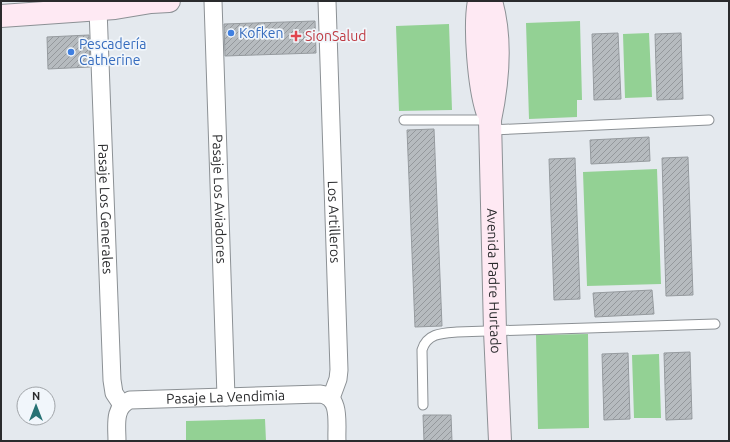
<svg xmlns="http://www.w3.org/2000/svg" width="730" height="442" viewBox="0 0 730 442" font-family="Ubuntu,sans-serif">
	<defs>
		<pattern id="building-hatch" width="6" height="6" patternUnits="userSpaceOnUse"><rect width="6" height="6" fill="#b6bbbf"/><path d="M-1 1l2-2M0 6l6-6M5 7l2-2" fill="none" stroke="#94989c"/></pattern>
	</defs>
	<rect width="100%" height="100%" fill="#e4e9ee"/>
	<path fill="#93d194" d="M 580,21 L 582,100 L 577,100 L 577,117 L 529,119 L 526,23 Z
		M 449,24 L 452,110 L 399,111 L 396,26 Z
		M 649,33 L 652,97 L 625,98 L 623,34 Z
		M 657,169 L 661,284 L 587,286 L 583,172 Z
		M 588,334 L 589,428 L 538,429 L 536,335 Z
		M 659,354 L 661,418 L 634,418 L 632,355 Z
		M 265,419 L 266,441 L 186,441 L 186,421 Z"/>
	<path fill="url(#building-hatch)" stroke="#969b9f" d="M 315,21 L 316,53 L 225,56 L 224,24 Z
		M 618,33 L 621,99 L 594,100 L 592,34 Z
		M 681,33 L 683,99 L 657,100 L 655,34 Z
		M 89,35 L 90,67 L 48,69 L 47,37 Z
		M 434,129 L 442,326 L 415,327 L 407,130 Z
		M 649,137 L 650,161 L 591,164 L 590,140 Z
		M 688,157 L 693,295 L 666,296 L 662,158 Z
		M 575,158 L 580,299 L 554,300 L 549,159 Z
		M 652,290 L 654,314 L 595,317 L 593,293 Z
		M 690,352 L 692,419 L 666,420 L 664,353 Z
		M 628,353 L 630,419 L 604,420 L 602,354 Z
		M 423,415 L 451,415 L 452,441 L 424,441 Z"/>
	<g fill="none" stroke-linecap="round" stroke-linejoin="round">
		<defs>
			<path id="lane" d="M 404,120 L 490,120
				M 491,130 L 709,120
				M 423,405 L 422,350 C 427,333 443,333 457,332 L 715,324"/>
			<g id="street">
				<path id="s1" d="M 213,1 L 226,397"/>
				<path id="s2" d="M 327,1 L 339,370 L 338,379 L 331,398"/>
				<path id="s3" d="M 98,9 L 112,380 L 114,393 L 122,405"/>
				<path id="s4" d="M 117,441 C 117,426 113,407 130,400 L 320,394 C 342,396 336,425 337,441"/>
			</g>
			<g id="secondary">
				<path d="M 479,1 C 474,27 479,86 487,111"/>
				<path id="s5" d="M 491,1 C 502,39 498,82 490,120 L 495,331 L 500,441"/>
				<path d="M 1,16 L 115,8 L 151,2 L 169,1"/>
			</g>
		</defs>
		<use href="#lane" stroke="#8c9195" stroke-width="11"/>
		<use href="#street" stroke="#8c9195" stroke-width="19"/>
		<use href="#secondary" stroke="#8c9195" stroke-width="24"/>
		<use href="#lane" stroke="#fff" stroke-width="9"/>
		<use href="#street" stroke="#fff" stroke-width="17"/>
		<use href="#secondary" stroke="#fee9f3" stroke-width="22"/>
	</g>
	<g fill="#3f7fe0" stroke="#f1f6fb" stroke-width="1.5">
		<circle cx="231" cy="33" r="4"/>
		<circle cx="71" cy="52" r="4"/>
	</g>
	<path fill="#e0444e" stroke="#f1f6fb" stroke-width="1.5" d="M294 30h4v4h4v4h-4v4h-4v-4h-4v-4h4z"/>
	<g text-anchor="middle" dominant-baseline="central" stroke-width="3.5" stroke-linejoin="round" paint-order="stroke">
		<g font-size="14" fill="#366cbe" stroke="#f1f6fb" text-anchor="start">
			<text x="239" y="33">Kofken</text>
			<text x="79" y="44">Pescadería<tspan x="79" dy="16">Catherine</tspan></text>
		</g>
		<g font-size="14" fill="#be3a42" stroke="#f1f6fb" text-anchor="start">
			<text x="305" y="36">SionSalud</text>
		</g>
		<g font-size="14" fill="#2a2b2d" stroke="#f1f6fb">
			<text stroke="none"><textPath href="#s1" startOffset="198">Pasaje Los Aviadores</textPath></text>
			<text stroke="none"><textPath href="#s3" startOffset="200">Pasaje Los Generales</textPath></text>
			<text stroke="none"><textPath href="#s2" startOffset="221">Los Artilleros</textPath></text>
			<text stroke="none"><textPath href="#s5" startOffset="281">Avenida Padre Hurtado</textPath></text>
			<text stroke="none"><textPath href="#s4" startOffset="142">Pasaje La Vendimia</textPath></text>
		</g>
	</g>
	<rect width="730" height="442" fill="none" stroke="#2a2b2d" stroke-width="4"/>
	<g transform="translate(36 406)"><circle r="19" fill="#f1f6fb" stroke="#a1a5a9"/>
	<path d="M0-3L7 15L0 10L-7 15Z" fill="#277274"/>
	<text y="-6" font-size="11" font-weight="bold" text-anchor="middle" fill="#2a2b2d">N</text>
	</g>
</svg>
